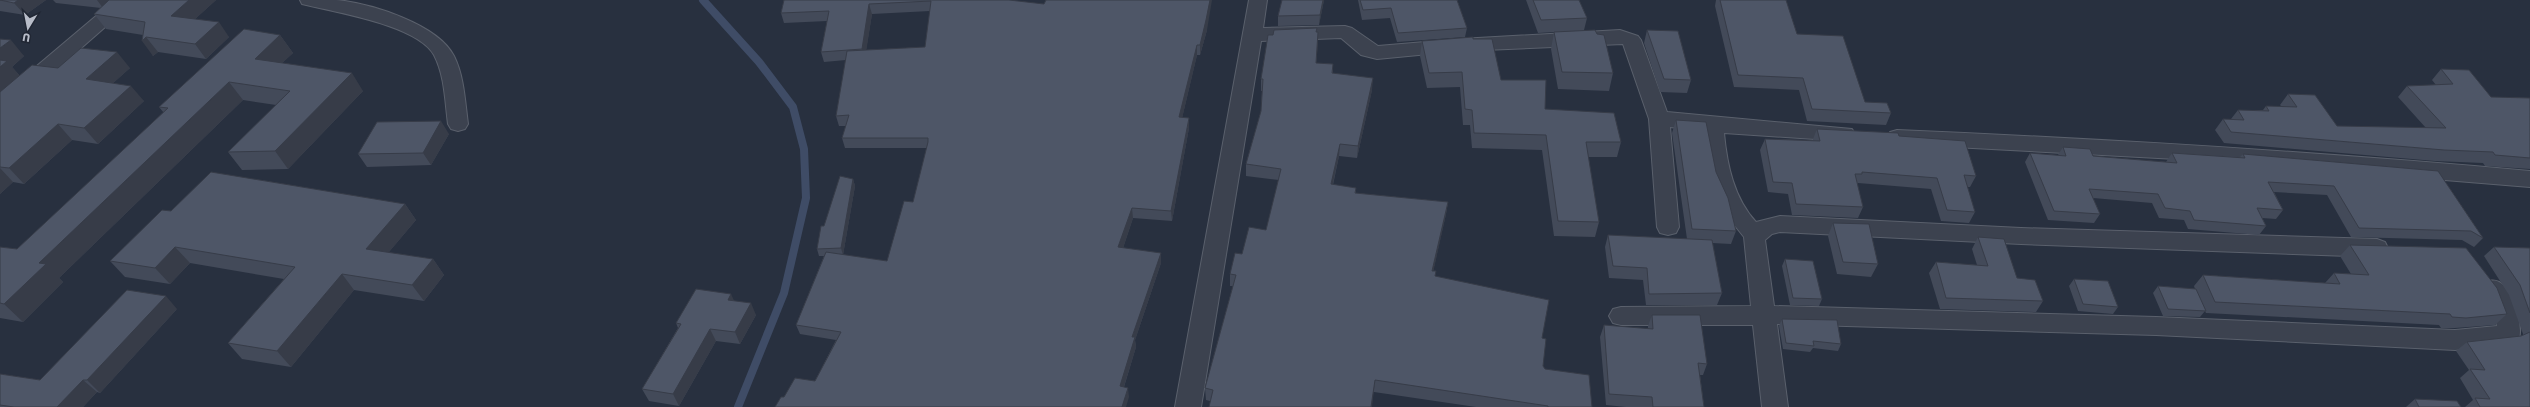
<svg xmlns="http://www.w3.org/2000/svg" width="2530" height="407" viewBox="0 0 2530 407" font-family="Jost,sans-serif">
	<rect width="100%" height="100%" fill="#28303f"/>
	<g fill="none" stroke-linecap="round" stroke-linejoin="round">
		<path stroke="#3f4c66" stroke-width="8" d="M 703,0 L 759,62 L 793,107 L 804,149 L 806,198 L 784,293 L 738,407"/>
		<defs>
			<path id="minor" d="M 115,0 L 136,0 L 7,113 L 0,115 L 0,97 Z
				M 300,0 C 312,0 324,0 336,0 C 370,3 438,24 454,56 C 464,76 465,101 468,124 L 465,129 L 458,131 L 451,129 L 448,124 C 445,102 445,76 434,55 C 418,25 334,12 302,4 Z
				M 1249,0 L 1267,0 L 1263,28 L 1345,26 L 1352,28 L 1378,46 L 1460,39 L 1620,30 L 1638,36 L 1641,40 L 1667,112 L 1852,129 L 1855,134 L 1852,139 L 1845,141 L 1724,133 C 1727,165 1734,198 1756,222 L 1780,216 L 2021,228 L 2377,239 L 2385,242 L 2388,248 L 2385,254 L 2377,257 L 2021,244 L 1780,232 L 1772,234 L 1765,240 L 1774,306 L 2156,317 L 2455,330 L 2497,326 L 2493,310 L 2480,289 L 2484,283 C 2489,281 2493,279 2499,282 C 2512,289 2525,328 2518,341 L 2510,344 L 2455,350 L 2156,335 L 1777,324 L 1788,407 L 1762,407 L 1753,325 L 1621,325 L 1613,323 L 1609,316 L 1613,309 L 1621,307 L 1751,306 L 1744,237 L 1728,217 L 1713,185 L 1703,131 L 1670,127 L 1679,227 L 1676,233 L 1668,235 L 1660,233 L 1657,227 L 1649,119 L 1623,44 L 1460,51 L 1377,59 L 1361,55 L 1341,38 L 1261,41 L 1201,407 L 1175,407 Z
				M 1897,130 C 2108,139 2319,152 2530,171 L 2530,187 L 2214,161 L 1897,144 L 1890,142 L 1886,137 L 1890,132 Z"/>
		</defs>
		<use href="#minor" stroke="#5a606c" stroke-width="2"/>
		<use href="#minor" fill="#3c424f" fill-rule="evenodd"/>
	</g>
	<path fill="#434a59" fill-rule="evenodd" d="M 0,0 L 46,0 L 25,15 L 0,11 Z
		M 53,0 L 216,0 L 195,19 L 229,37 L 206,59 L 158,52 L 153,56 L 143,35 L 106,29 L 94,14 L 101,8 L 56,3 Z
		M 784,0 L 1009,0 L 1207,30 L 1200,55 L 1197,55 L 1182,118 L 1189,118 L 1189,128 L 1172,221 L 1133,218 L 1123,248 L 1161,263 L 1135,340 L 1136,347 L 1124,387 L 1129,397 L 784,397 L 815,381 L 836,340 L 800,334 L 796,325 L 824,256 L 819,256 L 817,249 L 824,226 L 853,179 L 855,186 L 843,255 L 887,261 L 913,202 L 927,148 L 845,148 L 842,138 L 846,126 L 839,126 L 836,116 L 846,60 L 824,62 L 821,52 L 827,21 L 784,23 L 781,13 ZM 930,11 L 925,47 L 866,50 L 872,14 Z
		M 1282,0 L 1324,0 L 1319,25 L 1278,26 L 1278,16 Z
		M 1358,0 L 1457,0 L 1467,28 L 1465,37 L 1397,42 L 1390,18 L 1362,20 Z
		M 1526,0 L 1579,0 L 1587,18 L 1584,30 L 1613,73 L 1609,91 L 1558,89 L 1551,49 L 1554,32 L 1538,33 Z
		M 1716,0 L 1720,0 L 1797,34 L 1865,102 L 1891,113 L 1886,125 L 1807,121 L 1799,90 L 1734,87 L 1715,6 Z
		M 1317,28 L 1316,32 L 1318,32 L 1316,63 L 1333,64 L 1333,73 L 1372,90 L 1357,158 L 1339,156 L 1333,185 L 1356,188 L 1356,193 L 1448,202 L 1446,214 L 1433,271 L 1435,276 L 1542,338 L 1543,366 L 1545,369 L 1592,407 L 1476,407 L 1374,392 L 1210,401 L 1206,400 L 1205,388 L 1233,286 L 1230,286 L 1230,274 L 1242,254 L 1266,230 L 1279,180 L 1246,176 L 1246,164 L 1261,111 L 1262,91 L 1261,91 L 1261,79 L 1273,35 Z
		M 1647,30 L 1691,80 L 1687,93 L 1660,92 L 1644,43 Z
		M 280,35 L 293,53 L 282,63 L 363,91 L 288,169 L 242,170 L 228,152 L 276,105 L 243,100 L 59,278 L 63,282 L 23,322 L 0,318 L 0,247 L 17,249 L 164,113 L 159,107 Z
		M 0,39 L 24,56 L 12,67 L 20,76 L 58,68 L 130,68 L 113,83 L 144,101 L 98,144 L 72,140 L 24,184 L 13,182 L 0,194 Z
		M 1473,39 L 1501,80 L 1545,109 L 1621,142 L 1617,157 L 1588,157 L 1599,222 L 1595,237 L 1554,236 L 1542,150 L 1472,148 L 1470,125 L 1463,125 L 1460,87 L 1427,88 L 1420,56 L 1422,41 Z
		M 2441,69 L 2491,97 L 2530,98 L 2530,169 L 2485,166 L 2483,163 L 2435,161 L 2224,143 L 2215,130 L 2223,119 L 2231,119 L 2238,110 L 2263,110 L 2266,106 L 2281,106 L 2280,105 L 2288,94 L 2337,126 L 2426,128 L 2398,97 L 2407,86 L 2436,85 L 2432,80 Z
		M 1676,120 L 1716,172 L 1736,231 L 1731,244 L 1712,243 L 1722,293 L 1717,305 L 1646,305 L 1643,280 L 1609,278 L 1605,247 L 1608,235 L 1687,239 L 1672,133 Z
		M 1817,129 L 1899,136 L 1976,176 L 1970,187 L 1967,187 L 1975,212 L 1969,223 L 1941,221 L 1931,189 L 1858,183 L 1857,184 L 1863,207 L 1858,218 L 1792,215 L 1788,194 L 1768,192 L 1760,150 L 1765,139 L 1813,140 L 1813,139 Z
		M 449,134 L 431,165 L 367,167 L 358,154 Z
		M 2063,147 L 2093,156 L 2166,162 L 2172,153 L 2240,157 L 2243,154 L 2438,171 L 2483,238 L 2474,247 L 2462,240 L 2351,237 L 2327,195 L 2274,192 L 2283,210 L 2276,219 L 2262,218 L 2266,226 L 2259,235 L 2188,229 L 2184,220 L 2159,218 L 2152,203 L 2093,198 L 2100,214 L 2094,223 L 2048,220 L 2025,162 L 2030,153 L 2058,155 Z
		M 405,204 L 416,220 L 388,253 L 433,259 L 444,275 L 424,301 L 354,290 L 291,367 L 242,359 L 228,343 L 284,279 L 190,263 L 170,284 L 125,277 L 110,261 L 171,211 Z
		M 1833,223 L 1878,264 L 1871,277 L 1837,274 L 1828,236 Z
		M 1978,237 L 2017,278 L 2043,301 L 2036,312 L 1940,309 L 1929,273 L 1936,262 L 1977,265 L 1972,249 Z
		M 2350,245 L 2507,314 L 2495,325 L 2455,328 L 2441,328 L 2439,325 L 2206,313 L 2205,311 L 2200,317 L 2163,316 L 2153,293 L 2158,286 L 2195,289 L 2194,286 L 2203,275 L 2325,283 L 2334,273 L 2351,274 L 2340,256 Z
		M 2494,247 L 2530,248 L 2530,407 L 2465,407 L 2473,400 L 2460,378 L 2469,370 L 2456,351 L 2467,342 L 2521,336 L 2523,335 L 2523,334 L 2509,295 L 2484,256 Z
		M 1785,259 L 1822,299 L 1819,306 L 1790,305 L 1782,266 Z
		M 2074,279 L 2118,307 L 2113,314 L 2078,311 L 2069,286 Z
		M 734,301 L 756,315 L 740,344 L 716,341 L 679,406 L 649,401 L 642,389 L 678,328 L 676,323 Z
		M 177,309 L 100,393 L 97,392 L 83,407 L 0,407 L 0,374 L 40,380 Z
		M 1652,315 L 1707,364 L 1703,375 L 1700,375 L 1704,407 L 1626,407 L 1606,405 L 1600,337 L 1604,325 L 1648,329 L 1648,326 Z
		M 1782,319 L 1841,344 L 1838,351 L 1813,348 L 1810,352 L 1783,349 L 1779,326 Z
		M 2415,399 L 2461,407 L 2406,407 Z"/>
	<path fill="#373c48" d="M 18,0 L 46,0 L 25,15 L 14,3 Z
		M 97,0 L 113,0 L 103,8 Z
		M 189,0 L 216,0 L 182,31 L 171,16 Z
		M 1210,0 L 1212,0 L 1207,30 L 1200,55 L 1200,45 Z
		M 1323,0 L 1324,0 L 1319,25 L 1320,15 Z
		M 869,4 L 872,14 L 865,59 L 862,49 Z
		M 219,22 L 229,37 L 206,59 L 195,44 Z
		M 1318,32 L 1318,44 L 1315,75 L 1316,63 Z
		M 280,35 L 293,53 L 267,77 L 255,59 Z
		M 146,37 L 158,52 L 153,56 L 142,41 Z
		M 11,40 L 24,56 L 12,67 L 21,77 L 0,95 L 0,48 Z
		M 1197,45 L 1197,55 L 1180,127 L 1179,117 Z
		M 117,52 L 130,68 L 100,95 L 86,79 Z
		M 352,73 L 363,91 L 288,169 L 275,151 Z
		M 1373,78 L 1372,90 L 1357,158 L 1358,146 Z
		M 229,82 L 243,100 L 59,278 L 63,282 L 23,322 L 4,304 L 39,263 Z
		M 131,86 L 144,101 L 98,144 L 84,128 Z
		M 1189,118 L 1189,128 L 1172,221 L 1171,211 Z
		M 441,121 L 449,134 L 431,165 L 423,153 Z
		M 58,124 L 72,140 L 24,184 L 9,168 Z
		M 1340,144 L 1339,156 L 1330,196 L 1331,184 Z
		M 0,168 L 13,182 L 0,194 Z
		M 853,179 L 855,186 L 843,255 L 841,248 Z
		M 1448,202 L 1446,214 L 1431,282 L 1432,271 Z
		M 405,204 L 416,220 L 378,265 L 366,249 Z
		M 1132,208 L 1133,218 L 1120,257 L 1118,247 Z
		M 175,247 L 190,263 L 170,284 L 155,268 Z
		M 1161,253 L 1161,263 L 1135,340 L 1136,347 L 1121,396 L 1120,386 L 1132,337 Z
		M 433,259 L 444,275 L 424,301 L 412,285 Z
		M 342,274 L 354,290 L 291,367 L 277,351 Z
		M 731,294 L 737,307 L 728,300 Z
		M 166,296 L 177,309 L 100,393 L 87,380 Z
		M 751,303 L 756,315 L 740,344 L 735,332 Z
		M 710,329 L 716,341 L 679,406 L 673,394 Z
		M 83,380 L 97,392 L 83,407 L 57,407 Z
		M 1375,380 L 1372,407 L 1371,407 Z
		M 1128,388 L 1129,397 L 1126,407 L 1122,407 Z"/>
	<path fill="#4e5667" stroke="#373c48" d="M 0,0 L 18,0 L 14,3 Z
		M 109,0 L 189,0 L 171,16 L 219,22 L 195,44 L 146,37 L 142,41 L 145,22 L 94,14 Z
		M 784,0 L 1009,0 L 1044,4 L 1046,0 L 1210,0 L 1206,20 L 1200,45 L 1197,45 L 1179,117 L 1189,118 L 1171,211 L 1132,208 L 1118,247 L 1161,253 L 1132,337 L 1135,337 L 1120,386 L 1128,388 L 1122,407 L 775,407 L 781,397 L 784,397 L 795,378 L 815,381 L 841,332 L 796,325 L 826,252 L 887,261 L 904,201 L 913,202 L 928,142 L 928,138 L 842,138 L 849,115 L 836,116 L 847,51 L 925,47 L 931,1 L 869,4 L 862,49 L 821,52 L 829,11 L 781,13 Z
		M 1282,0 L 1323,0 L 1320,15 L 1278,16 Z
		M 1360,0 L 1457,0 L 1467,28 L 1398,33 L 1391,8 L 1363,10 Z
		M 1533,0 L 1579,0 L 1587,18 L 1541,20 Z
		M 1720,0 L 1786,0 L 1797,34 L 1843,36 L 1865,102 L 1887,103 L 1891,113 L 1812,109 L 1803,78 L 1738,75 Z
		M 1317,28 L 1316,32 L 1318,32 L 1316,63 L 1333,64 L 1332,73 L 1373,78 L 1358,146 L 1340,144 L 1331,184 L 1356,188 L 1355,193 L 1448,202 L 1432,271 L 1436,271 L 1435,276 L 1549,300 L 1542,338 L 1546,339 L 1543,366 L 1545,369 L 1589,375 L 1592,407 L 1548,407 L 1548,406 L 1375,380 L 1371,407 L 1209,407 L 1213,390 L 1205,388 L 1236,275 L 1230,274 L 1235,253 L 1242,254 L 1249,227 L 1266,230 L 1281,169 L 1246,164 L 1261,111 L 1263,79 L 1261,79 L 1268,35 L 1273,35 L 1274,30 Z
		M 244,29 L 280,35 L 255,59 L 352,73 L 275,151 L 228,152 L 290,91 L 229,82 L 39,263 L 46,264 L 4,304 L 0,303 L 0,247 L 17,249 L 168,108 L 159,107 Z
		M 1595,30 L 1597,34 L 1604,35 L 1613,73 L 1562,72 L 1554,32 Z
		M 1647,30 L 1678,31 L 1691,80 L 1664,79 Z
		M 1473,37 L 1473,39 L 1492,39 L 1501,80 L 1546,80 L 1545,109 L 1614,113 L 1621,142 L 1586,142 L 1599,222 L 1558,221 L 1546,135 L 1474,133 L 1472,110 L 1465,109 L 1462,72 L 1429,73 L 1422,41 Z
		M 0,39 L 11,40 L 0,48 Z
		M 81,48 L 117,52 L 86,79 L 131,86 L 84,128 L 58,124 L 9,168 L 0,167 L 0,92 L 32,65 L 58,68 Z
		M 0,60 L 7,61 L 0,67 Z
		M 2441,69 L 2469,70 L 2491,97 L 2530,98 L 2530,158 L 2495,155 L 2493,152 L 2444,150 L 2231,132 L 2223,119 L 2244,120 L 2238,110 L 2269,111 L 2266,106 L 2297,107 L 2288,94 L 2315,95 L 2337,126 L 2446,128 L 2407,86 L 2453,84 Z
		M 1676,120 L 1706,122 L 1716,172 L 1728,198 L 1736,231 L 1692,229 Z
		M 441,121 L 423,153 L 358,154 L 377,122 Z
		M 1817,129 L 1898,133 L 1899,136 L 1965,141 L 1976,176 L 1964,175 L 1975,212 L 1947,210 L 1937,178 L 1862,172 L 1862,174 L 1855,174 L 1863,207 L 1796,204 L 1792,183 L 1773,182 L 1765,139 L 1820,141 Z
		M 2063,147 L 2090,149 L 2093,156 L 2177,163 L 2172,153 L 2245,158 L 2243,154 L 2438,171 L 2483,238 L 2471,231 L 2359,228 L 2334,186 L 2268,182 L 2283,210 L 2257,208 L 2266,226 L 2194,220 L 2190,211 L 2165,208 L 2158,194 L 2089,189 L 2100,214 L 2054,211 L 2030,153 L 2066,156 Z
		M 211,172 L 405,204 L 366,249 L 433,259 L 412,285 L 342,274 L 277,351 L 228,343 L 295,267 L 175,247 L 155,268 L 110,261 L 162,210 L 171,211 Z
		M 840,176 L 853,179 L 841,248 L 817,249 L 821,226 L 824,226 Z
		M 1833,223 L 1869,224 L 1878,264 L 1843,262 Z
		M 1608,235 L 1712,240 L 1722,293 L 1649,294 L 1647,268 L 1613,266 Z
		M 1978,237 L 2004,239 L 2017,278 L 2035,280 L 2043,301 L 1946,298 L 1936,262 L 1988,266 Z
		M 2350,245 L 2466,248 L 2497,288 L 2507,314 L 2466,318 L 2452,317 L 2450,314 L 2215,302 L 2203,275 L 2340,284 L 2334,273 L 2369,275 Z
		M 2494,247 L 2530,248 L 2530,313 L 2520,285 Z
		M 1785,259 L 1813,261 L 1822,299 L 1793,298 Z
		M 2074,279 L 2108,281 L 2118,307 L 2083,304 Z
		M 2158,286 L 2196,289 L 2206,311 L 2168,309 Z
		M 696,289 L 731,294 L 728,300 L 751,303 L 735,332 L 710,329 L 673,394 L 642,389 L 681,324 L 676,323 Z
		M 127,290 L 166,296 L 87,380 L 83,380 L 57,407 L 14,407 L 0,405 L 0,374 L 40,380 Z
		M 1652,315 L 1700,315 L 1707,364 L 1698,363 L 1704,407 L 1653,407 L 1652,397 L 1609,394 L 1604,325 L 1653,329 Z
		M 1782,319 L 1837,320 L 1841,344 L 1813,341 L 1814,346 L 1786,343 Z
		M 2530,332 L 2530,407 L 2480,407 L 2475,398 L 2490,399 L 2470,369 L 2485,370 L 2467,342 L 2521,336 Z
		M 2415,399 L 2457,401 L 2461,407 L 2419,407 Z"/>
	<g transform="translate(28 28) rotate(190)" stroke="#212734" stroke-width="3" paint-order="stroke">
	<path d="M0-3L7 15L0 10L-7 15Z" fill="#b8bdc9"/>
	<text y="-6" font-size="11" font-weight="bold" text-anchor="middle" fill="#b8bdc9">U</text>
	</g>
</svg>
